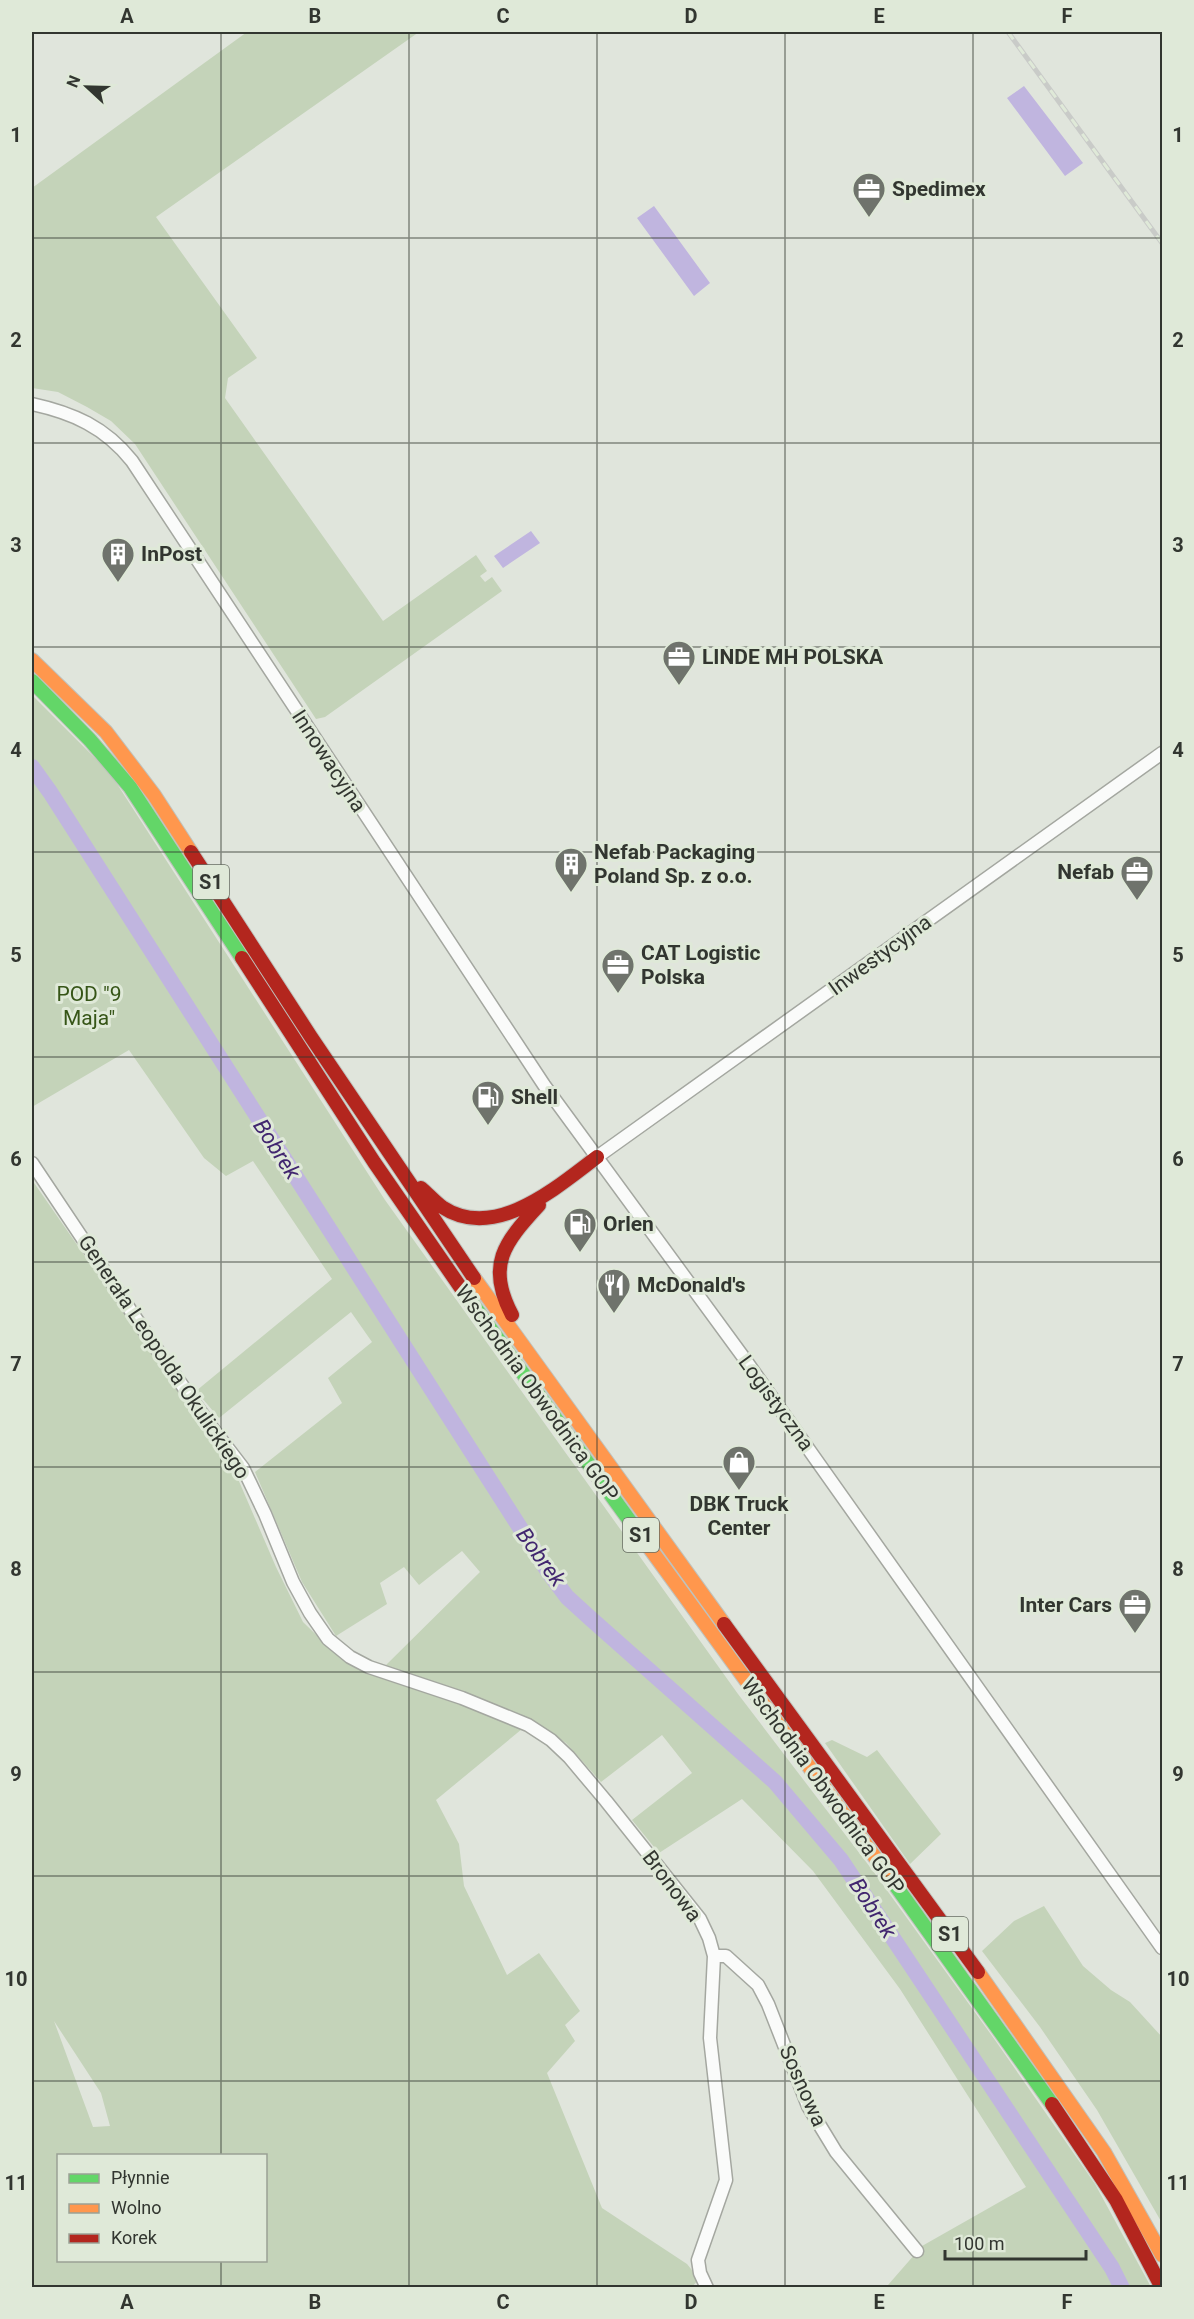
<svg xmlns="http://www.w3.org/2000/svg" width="1194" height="2319" viewBox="0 0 1194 2319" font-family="Roboto,sans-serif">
	<rect width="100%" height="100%" fill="#e0e5dc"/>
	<path fill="#c4d3b9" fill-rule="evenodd" d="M 247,32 L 419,32 L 156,217 L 257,358 L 228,378 L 225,398 L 383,621 L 476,555 L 487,571 L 480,576 L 485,582 L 492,577 L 502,591 L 325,717 L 316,719 L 135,444 L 111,421 L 87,407 L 58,392 L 32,388 L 32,188 Z
		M 32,695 L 110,773 L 385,1200 L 738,1694 L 873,1871 L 995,2040 L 1095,2184 L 1151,2287 L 882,2287 L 888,2285 L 922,2246 L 1026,2187 L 900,1989 L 813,1871 L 742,1799 L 659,1853 L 632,1820 L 692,1773 L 662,1735 L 601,1782 L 566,1743 L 529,1719 L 522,1729 L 436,1800 L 459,1844 L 464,1886 L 507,1975 L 539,1953 L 580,2011 L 565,2025 L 575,2041 L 547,2073 L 602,2208 L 687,2264 L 699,2279 L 692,2287 L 32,2287 L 32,1180 L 235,1472 L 276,1567 L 303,1622 L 341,1659 L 382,1675 L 385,1666 L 480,1572 L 462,1551 L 419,1585 L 404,1567 L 380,1583 L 387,1604 L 336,1636 L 302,1582 L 255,1472 L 342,1403 L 328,1378 L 372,1342 L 351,1312 L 219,1418 L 196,1391 L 332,1279 L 253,1161 L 226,1176 L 204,1158 L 129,1050 L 32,1107 ZM 54,2021 L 101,2093 L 110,2126 L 93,2127 ZM 58,2156 L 266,2156 L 266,2260 L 58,2260 Z
		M 832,1740 L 867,1757 L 877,1750 L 941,1834 L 910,1864 L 825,1743 Z
		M 1044,1906 L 1083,1966 L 1111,1990 L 1130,2002 L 1162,2037 L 1162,2223 L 1097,2110 L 1040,2027 L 982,1951 L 1014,1921 Z"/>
	<path fill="#c0b5df" d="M 1024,86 L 1083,163 L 1065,176 L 1007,98 Z
		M 654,206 L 710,283 L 694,296 L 637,218 Z
		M 531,531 L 540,543 L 503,568 L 494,556 Z"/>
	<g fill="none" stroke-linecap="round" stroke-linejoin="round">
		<path stroke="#c0b5df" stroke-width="16" d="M 32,767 L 50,792 L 549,1573 L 567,1597 L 590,1618 L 775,1782 L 841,1860 L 1112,2268 L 1122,2288"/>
		<defs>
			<path id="street" d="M 32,404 C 73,413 105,427 132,461 L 544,1085 L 744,1358 L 1162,1948
				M 597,1157 L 1162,753
				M 32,1163 L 149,1338 L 210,1425 L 243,1468 L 265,1514 L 293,1582 L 310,1613 L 328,1639 L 350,1657 L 369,1667 L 462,1698 L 528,1725 L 551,1740 L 569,1757 L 606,1801 L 700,1919 L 709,1938 L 714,1956 L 710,2038 L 726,2180 L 698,2260 L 700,2273 L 707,2288
				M 714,1956 L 726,1956 L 758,1985 L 768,2004 L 808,2106 L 836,2152 L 917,2251"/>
			<path id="fast" d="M 32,681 L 90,740 L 130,787 L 242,958
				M 461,1288 L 635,1528
				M 888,1875 L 1052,2104"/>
			<path id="slow" d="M 32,660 L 106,732 L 154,795 L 191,852
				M 474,1278 L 724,1624
				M 635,1528 L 888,1875
				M 978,1972 L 1104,2152 L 1162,2255"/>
			<path id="jam" d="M 191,852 L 311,1037 L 474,1278
				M 242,958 L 374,1162 L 461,1288
				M 421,1188 C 428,1194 435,1202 442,1207 C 495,1242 557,1187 597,1157
				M 512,1315 C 486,1265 504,1243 539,1205
				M 724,1624 L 978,1972
				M 1052,2104 L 1116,2200 L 1162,2288"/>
		</defs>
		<use href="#street" stroke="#a4a7a0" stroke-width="15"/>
		<use href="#fast" stroke="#bfc2bd" stroke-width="16"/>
		<use href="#slow" stroke="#bfc2bd" stroke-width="16"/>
		<use href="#jam" stroke="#bfc2bd" stroke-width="16"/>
		<use href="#street" stroke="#fafbfa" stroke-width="12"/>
		<use href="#fast" stroke="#63d668" stroke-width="14"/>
		<use href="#slow" stroke="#ff974d" stroke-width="14"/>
		<use href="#jam" stroke="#b3261e" stroke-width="14"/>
		<defs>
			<path id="rail" d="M 1008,32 L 1162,243"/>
		</defs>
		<use href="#rail" stroke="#c9cbc8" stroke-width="5"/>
		<use href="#rail" stroke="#dfe9d8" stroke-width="3" stroke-dasharray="9" stroke-linecap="butt"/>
	</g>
	<path fill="none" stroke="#323630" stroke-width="1.5" stroke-opacity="0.55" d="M 221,32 L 221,2156M 409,32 L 409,2288M 597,32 L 597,2288M 785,32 L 785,2288M 973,32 L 973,2288M 32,238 L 1162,238M 32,443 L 1162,443M 32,647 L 1162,647M 32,852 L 1162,852M 32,1057 L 1162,1057M 32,1262 L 1162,1262M 32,1467 L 1162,1467M 32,1672 L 1162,1672M 32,1876 L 1162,1876M 32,2081 L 1162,2081M 221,2260 L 221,2288"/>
	<defs>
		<symbol id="office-pin" viewBox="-11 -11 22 30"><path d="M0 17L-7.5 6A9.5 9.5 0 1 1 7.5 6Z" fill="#6f736c" stroke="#dfe9d8"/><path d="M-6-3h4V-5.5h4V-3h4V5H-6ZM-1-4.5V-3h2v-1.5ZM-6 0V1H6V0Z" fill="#fff"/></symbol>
		<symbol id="building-pin" viewBox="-11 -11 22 30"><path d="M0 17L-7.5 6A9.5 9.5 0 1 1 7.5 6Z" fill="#6f736c" stroke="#dfe9d8"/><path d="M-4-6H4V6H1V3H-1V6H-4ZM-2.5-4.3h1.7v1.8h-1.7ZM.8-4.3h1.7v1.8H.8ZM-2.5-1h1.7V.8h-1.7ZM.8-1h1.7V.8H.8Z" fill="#fff"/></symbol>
		<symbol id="fuel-pin" viewBox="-11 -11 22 30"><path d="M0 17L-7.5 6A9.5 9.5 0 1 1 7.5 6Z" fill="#6f736c" stroke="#dfe9d8"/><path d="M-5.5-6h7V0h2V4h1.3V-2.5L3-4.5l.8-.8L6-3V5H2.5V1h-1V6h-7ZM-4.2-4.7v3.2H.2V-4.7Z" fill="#fff"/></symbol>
		<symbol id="restaurant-pin" viewBox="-11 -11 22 30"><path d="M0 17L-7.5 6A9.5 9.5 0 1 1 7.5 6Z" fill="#6f736c" stroke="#dfe9d8"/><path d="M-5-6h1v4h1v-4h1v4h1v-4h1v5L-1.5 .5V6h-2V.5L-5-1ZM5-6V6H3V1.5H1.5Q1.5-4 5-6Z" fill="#fff"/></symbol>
		<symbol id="shop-pin" viewBox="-11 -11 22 30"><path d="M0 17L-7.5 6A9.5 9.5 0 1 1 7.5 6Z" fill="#6f736c" stroke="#dfe9d8"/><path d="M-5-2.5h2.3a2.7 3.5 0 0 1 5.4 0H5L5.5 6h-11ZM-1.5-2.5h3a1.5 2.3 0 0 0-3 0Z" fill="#fff"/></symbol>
	</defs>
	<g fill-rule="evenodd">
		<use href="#office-pin" x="850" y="170" width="38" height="52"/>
		<use href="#building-pin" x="99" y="535" width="38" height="52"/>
		<use href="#office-pin" x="660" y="638" width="38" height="52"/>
		<use href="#building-pin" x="552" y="845" width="38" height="52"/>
		<use href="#office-pin" x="1118" y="853" width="38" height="52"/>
		<use href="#office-pin" x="599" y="946" width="38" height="52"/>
		<use href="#fuel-pin" x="469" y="1078" width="38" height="52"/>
		<use href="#fuel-pin" x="561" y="1205" width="38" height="52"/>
		<use href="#restaurant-pin" x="595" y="1266" width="38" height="52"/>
		<use href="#shop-pin" x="720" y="1443" width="38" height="52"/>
		<use href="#office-pin" x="1116" y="1586" width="38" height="52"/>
	</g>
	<g text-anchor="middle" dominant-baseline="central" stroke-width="6" stroke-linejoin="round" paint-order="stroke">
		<g fill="#dfe9d8" stroke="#666c62" stroke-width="1.5">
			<rect x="193" y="865" width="36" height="34" rx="4.5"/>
			<rect x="623" y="1518" width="36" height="34" rx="4.5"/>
			<rect x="932" y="1917" width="36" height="34" rx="4.5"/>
		</g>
		<g font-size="20" font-weight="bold" fill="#323630">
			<text x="211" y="882">S1</text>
			<text x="641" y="1535">S1</text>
			<text x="950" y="1934">S1</text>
		</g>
		<g font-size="21" font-weight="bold" fill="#323630" stroke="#dfe9d8" text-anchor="start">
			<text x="892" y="189">Spedimex</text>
			<text x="141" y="554">InPost</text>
			<text x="702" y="657">LINDE MH POLSKA</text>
			<text x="594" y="852">Nefab Packaging<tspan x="594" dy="24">Poland Sp. z o.o.</tspan></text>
			<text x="1114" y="872" text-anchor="end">Nefab</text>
			<text x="641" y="953">CAT Logistic<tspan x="641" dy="24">Polska</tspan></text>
			<text x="511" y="1097">Shell</text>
			<text x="603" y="1224">Orlen</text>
			<text x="637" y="1285">McDonald's</text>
			<text x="739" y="1504" text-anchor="middle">DBK Truck<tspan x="739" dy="24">Center</tspan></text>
			<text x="1112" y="1605" text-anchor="end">Inter Cars</text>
		</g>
		<g font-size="21" fill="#323630" stroke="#dfe9d8">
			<text transform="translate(329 761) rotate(57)">Innowacyjna</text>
			<text transform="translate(880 955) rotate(-36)">Inwestycyjna</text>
			<text transform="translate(164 1357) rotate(56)">Generała Leopolda Okulickiego</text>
			<text transform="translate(537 1393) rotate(54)">Wschodnia Obwodnica GOP</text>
			<text transform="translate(776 1403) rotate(54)">Logistyczna</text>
			<text transform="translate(823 1786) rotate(54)">Wschodnia Obwodnica GOP</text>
			<text transform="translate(672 1886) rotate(53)">Bronowa</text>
			<text transform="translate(803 2086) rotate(66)">Sosnowa</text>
		</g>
		<g font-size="21" fill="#365517" stroke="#dfe9d8">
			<text x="89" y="994">POD "9<tspan x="89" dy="24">Maja"</tspan></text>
		</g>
		<g font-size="22" font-style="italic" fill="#41266f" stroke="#dfe9d8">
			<text transform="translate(277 1149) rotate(57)">Bobrek</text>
			<text transform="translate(541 1557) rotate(54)">Bobrek</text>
			<text transform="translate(873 1908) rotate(57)">Bobrek</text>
		</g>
	</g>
	<rect width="1194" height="2319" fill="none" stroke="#dfe9d8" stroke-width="66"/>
	<rect x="57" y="2154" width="210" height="108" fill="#dfe9d8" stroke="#9aa195" stroke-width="1.5"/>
	<rect x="69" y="2174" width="30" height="9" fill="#63d668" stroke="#9aa195" stroke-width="1.5"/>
	<text x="111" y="2184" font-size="18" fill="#323630">Płynnie</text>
	<rect x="69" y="2204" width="30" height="9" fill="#ff974d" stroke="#9aa195" stroke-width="1.5"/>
	<text x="111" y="2214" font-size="18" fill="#323630">Wolno</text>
	<rect x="69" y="2234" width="30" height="9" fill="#b3261e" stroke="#9aa195" stroke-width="1.5"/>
	<text x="111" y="2244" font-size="18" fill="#323630">Korek</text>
	<g transform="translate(87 87) rotate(292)" stroke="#dfe9d8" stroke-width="4.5" paint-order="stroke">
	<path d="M0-4.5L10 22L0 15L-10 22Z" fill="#323630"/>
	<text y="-9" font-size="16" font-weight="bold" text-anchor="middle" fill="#323630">N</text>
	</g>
	<path d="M945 2250v9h141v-9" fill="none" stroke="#323630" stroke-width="3"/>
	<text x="954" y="2250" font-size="18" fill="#323630" stroke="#dfe9d8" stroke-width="4.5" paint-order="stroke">100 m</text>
	<rect x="33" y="33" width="1128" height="2253" fill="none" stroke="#323630" stroke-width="2"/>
	<g font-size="20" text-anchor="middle" font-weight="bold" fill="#323630">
		<text x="127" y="23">A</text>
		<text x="315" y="23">B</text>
		<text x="503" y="23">C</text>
		<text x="691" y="23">D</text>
		<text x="879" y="23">E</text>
		<text x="1067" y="23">F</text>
		<text x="16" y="142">1</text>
		<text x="1178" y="142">1</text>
		<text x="16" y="347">2</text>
		<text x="1178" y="347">2</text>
		<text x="16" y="552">3</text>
		<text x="1178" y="552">3</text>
		<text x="16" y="757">4</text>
		<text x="1178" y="757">4</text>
		<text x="16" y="962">5</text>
		<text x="1178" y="962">5</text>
		<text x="16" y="1166">6</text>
		<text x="1178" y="1166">6</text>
		<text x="16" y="1371">7</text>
		<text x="1178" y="1371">7</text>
		<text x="16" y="1576">8</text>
		<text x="1178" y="1576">8</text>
		<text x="16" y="1781">9</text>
		<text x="1178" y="1781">9</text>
		<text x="16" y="1986">10</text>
		<text x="1178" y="1986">10</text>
		<text x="16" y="2190">11</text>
		<text x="1178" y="2190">11</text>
		<text x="127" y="2309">A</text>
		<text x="315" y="2309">B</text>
		<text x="503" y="2309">C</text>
		<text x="691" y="2309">D</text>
		<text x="879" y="2309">E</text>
		<text x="1067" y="2309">F</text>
	</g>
</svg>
